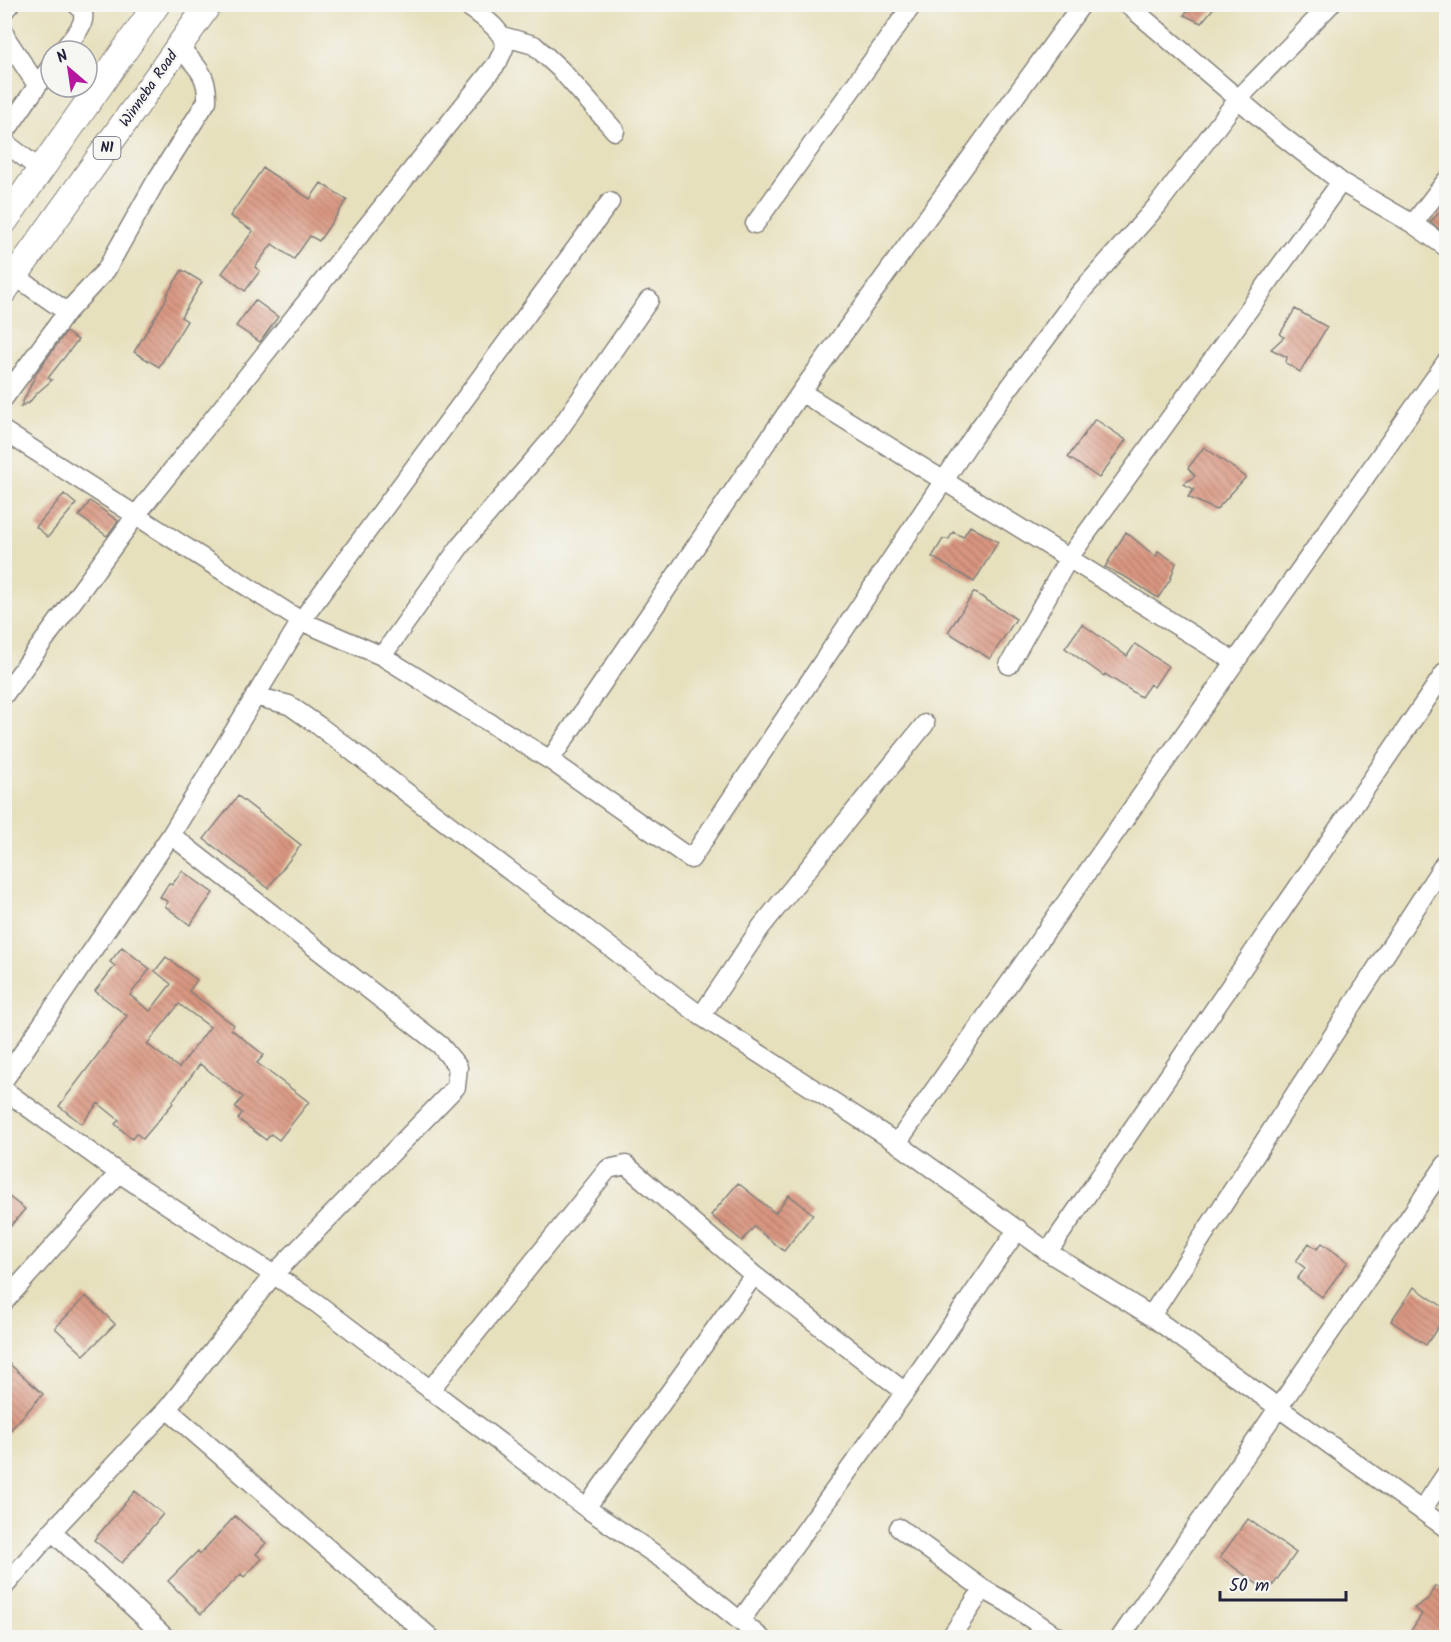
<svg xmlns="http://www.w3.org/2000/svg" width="1451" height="1642" viewBox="0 0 1451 1642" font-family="Kalam,sans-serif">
	<defs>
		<pattern id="building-back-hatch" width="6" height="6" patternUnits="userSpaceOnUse" patternTransform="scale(1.5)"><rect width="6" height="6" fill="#d99680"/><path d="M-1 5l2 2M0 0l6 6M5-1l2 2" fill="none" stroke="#b07a6a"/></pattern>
	</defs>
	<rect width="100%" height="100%" fill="#f6f6f2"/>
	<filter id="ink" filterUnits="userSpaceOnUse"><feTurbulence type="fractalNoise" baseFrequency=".0167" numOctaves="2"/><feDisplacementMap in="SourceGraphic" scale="12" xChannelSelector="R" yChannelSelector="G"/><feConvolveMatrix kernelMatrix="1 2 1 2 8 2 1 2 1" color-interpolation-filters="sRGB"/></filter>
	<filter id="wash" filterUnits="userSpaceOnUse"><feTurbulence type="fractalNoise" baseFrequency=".008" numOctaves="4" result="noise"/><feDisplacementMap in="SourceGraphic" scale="24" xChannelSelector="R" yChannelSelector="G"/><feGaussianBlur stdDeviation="1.35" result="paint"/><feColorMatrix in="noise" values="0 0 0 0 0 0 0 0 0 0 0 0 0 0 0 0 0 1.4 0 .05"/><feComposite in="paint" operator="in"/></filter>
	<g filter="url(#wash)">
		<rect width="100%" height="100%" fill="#e7e0bd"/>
		<g id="blocks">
			<path fill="url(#building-back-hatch)" fill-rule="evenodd" d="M 1194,4 L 1217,4 L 1201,23 L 1184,15 Z
				M 263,168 L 310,199 L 321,183 L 347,200 L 319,241 L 310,236 L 294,259 L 272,244 L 255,267 L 260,271 L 245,291 L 222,273 L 253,231 L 230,216 Z
				M 1446,206 L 1446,234 L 1430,222 Z
				M 182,270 L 202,282 L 181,317 L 187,321 L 159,367 L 134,352 L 167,298 L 166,296 Z
				M 255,300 L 278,317 L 260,342 L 236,326 Z
				M 1295,309 L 1327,327 L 1300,372 L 1286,363 L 1287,357 L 1271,349 L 1284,337 L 1280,334 Z
				M 66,332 L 78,340 L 48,378 L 52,380 L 36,394 L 28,404 L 26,403 L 20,408 L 37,372 Z
				M 1095,419 L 1126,440 L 1099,478 L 1068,457 Z
				M 1204,447 L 1246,477 L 1216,510 L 1188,497 L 1194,489 L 1183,484 L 1195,476 L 1188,468 Z
				M 64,494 L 76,504 L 48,537 L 36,527 Z
				M 90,501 L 118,521 L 107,536 L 79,516 Z
				M 970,526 L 998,542 L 974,582 L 932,557 L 943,539 L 949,539 L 953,532 L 963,537 Z
				M 1126,532 L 1156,557 L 1158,551 L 1176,563 L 1170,580 L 1158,598 L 1129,579 L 1105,567 Z
				M 974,592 L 1016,619 L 990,659 L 948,632 Z
				M 1082,624 L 1127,656 L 1135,644 L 1168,666 L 1154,687 L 1150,684 L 1141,697 L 1105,674 L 1104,676 L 1065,648 Z
				M 238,796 L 301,845 L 268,888 L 204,839 Z
				M 182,871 L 213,893 L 190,925 L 165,906 L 168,902 L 160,897 L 169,883 L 172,885 Z
				M 122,947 L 150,969 L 130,995 L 150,1011 L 171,984 L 155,971 L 166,957 L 197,980 L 189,991 L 234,1025 L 231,1029 L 264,1055 L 257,1063 L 309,1102 L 279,1140 L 271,1134 L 266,1140 L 238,1119 L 242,1113 L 235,1107 L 243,1097 L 200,1064 L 172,1102 L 173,1103 L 143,1139 L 136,1133 L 132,1139 L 115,1124 L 119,1120 L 98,1103 L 82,1124 L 59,1106 L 127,1016 L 95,991 L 115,966 L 110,962 ZM 179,1004 L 210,1027 L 179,1068 L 147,1044 Z
				M 738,1183 L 775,1213 L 789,1195 L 813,1214 L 784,1251 L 754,1227 L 742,1241 L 711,1215 Z
				M 4,1193 L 25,1209 L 4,1234 Z
				M 1309,1243 L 1317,1249 L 1322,1243 L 1348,1262 L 1322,1297 L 1297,1279 L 1305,1268 L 1296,1261 Z
				M 1414,1287 L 1446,1309 L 1446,1315 L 1426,1345 L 1391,1321 Z
				M 86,1296 L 115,1324 L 84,1355 L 55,1328 Z
				M 4,1359 L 43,1394 L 4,1437 Z
				M 135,1491 L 163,1514 L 122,1563 L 94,1540 Z
				M 235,1516 L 266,1543 L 256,1554 L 262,1559 L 244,1577 L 241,1574 L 201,1614 L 168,1581 L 198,1551 L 200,1554 Z
				M 1248,1519 L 1296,1553 L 1268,1592 L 1220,1557 Z
				M 1435,1586 L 1446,1591 L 1446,1638 L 1406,1638 L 1422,1614 L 1414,1608 L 1428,1599 Z"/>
		</g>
	</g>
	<g filter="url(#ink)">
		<use href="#blocks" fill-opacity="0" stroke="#84817c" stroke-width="1.5"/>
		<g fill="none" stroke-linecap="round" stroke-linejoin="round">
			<defs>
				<path id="minor" d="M 1127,4 L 1278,133 L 1341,182 L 1413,224 L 1446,247
					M 4,11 L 10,4
					M 4,32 L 6,38 L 37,85
					M 502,36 L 534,45 L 560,69 L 615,131
					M 62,51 C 72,38 95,18 76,4
					M 4,134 L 51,66
					M 4,142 L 41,170
					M 610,202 L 301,621 L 382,656 L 550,760 L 691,859 L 977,431 L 1079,294 L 1157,206 L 1237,100 L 1331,4
					M 755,224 L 913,4
					M 1413,224 L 1446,181
					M 15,276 L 67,312
					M 801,392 L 1234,661
					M 4,398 L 67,312 L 106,270 L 156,181 L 207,101 C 208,74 196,66 179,47
					M 4,431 L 301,621 L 171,835 L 4,1080
					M 382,656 L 461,545 L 556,434 L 649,300
					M 1009,665 L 1068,559 L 1341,182
					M 4,695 L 137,514 L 498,62 C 499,58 503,52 504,48 C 507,31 477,13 465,4
					M 255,696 L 289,705 L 319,726 L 701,1016 L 897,1143 L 1048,1252 L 1151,1316 L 1446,1528
					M 550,760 L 801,392 L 1082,4
					M 701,1016 L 761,927 L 925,724
					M 4,1090 L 119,1173 L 315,1302 L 586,1508 L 671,1565 L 761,1638
					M 897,1143 C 1081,883 1262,621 1446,362
					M 1048,1252 L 1446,671
					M 4,1302 L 119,1173
					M 1151,1316 L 1446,861
					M 430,1390 L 608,1169 L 626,1165 L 754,1275 L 905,1392
					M 167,1409 L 431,1638
					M 586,1508 L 754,1275
					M 1422,1510 L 1446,1474
					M 899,1528 L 983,1589 L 1008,1603 L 1059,1638
					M 52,1531 L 166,1638
					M 4,1587 L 52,1531 L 167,1409 L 274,1274 L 456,1087 L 458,1067 L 440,1045 L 171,835
					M 741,1620 L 905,1392 L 1018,1229
					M 950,1638 L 983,1589
					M 1120,1638 L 1446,1164"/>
				<path id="highway" d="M 4,222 L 157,4
					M 4,291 L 209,4"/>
			</defs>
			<use href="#minor" stroke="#84817c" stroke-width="21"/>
			<use href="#highway" stroke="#84817c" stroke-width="28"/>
			<use href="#minor" stroke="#fff" stroke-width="18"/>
			<use href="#highway" stroke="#fff" stroke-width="26"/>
		</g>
	</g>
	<g text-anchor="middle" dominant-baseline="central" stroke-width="5" stroke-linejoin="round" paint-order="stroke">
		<rect fill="#f6f6f2" stroke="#626272" stroke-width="1.5" x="93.5" y="137" width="27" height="22" rx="4.5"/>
		<g font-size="14" font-weight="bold" fill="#22223b">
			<text x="107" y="148">N1</text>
		</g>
		<g font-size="15" fill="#22223b" stroke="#f6f6f2">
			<text transform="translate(149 89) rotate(-55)">Winneba Road</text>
		</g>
	</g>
	<rect width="1451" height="1642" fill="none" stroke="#f6f6f2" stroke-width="24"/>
	<g transform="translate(69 69) rotate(331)"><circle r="28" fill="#f6f6f2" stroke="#a1a1a9" stroke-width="1.5"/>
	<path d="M0-4.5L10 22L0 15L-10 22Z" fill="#b5179e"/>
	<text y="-9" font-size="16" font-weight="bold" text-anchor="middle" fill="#22223b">N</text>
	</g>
	<path d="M1220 1591v9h126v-9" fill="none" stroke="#22223b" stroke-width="3"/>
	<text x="1229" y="1591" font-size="18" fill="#22223b" stroke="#f6f6f2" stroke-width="4.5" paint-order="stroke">50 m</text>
</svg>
